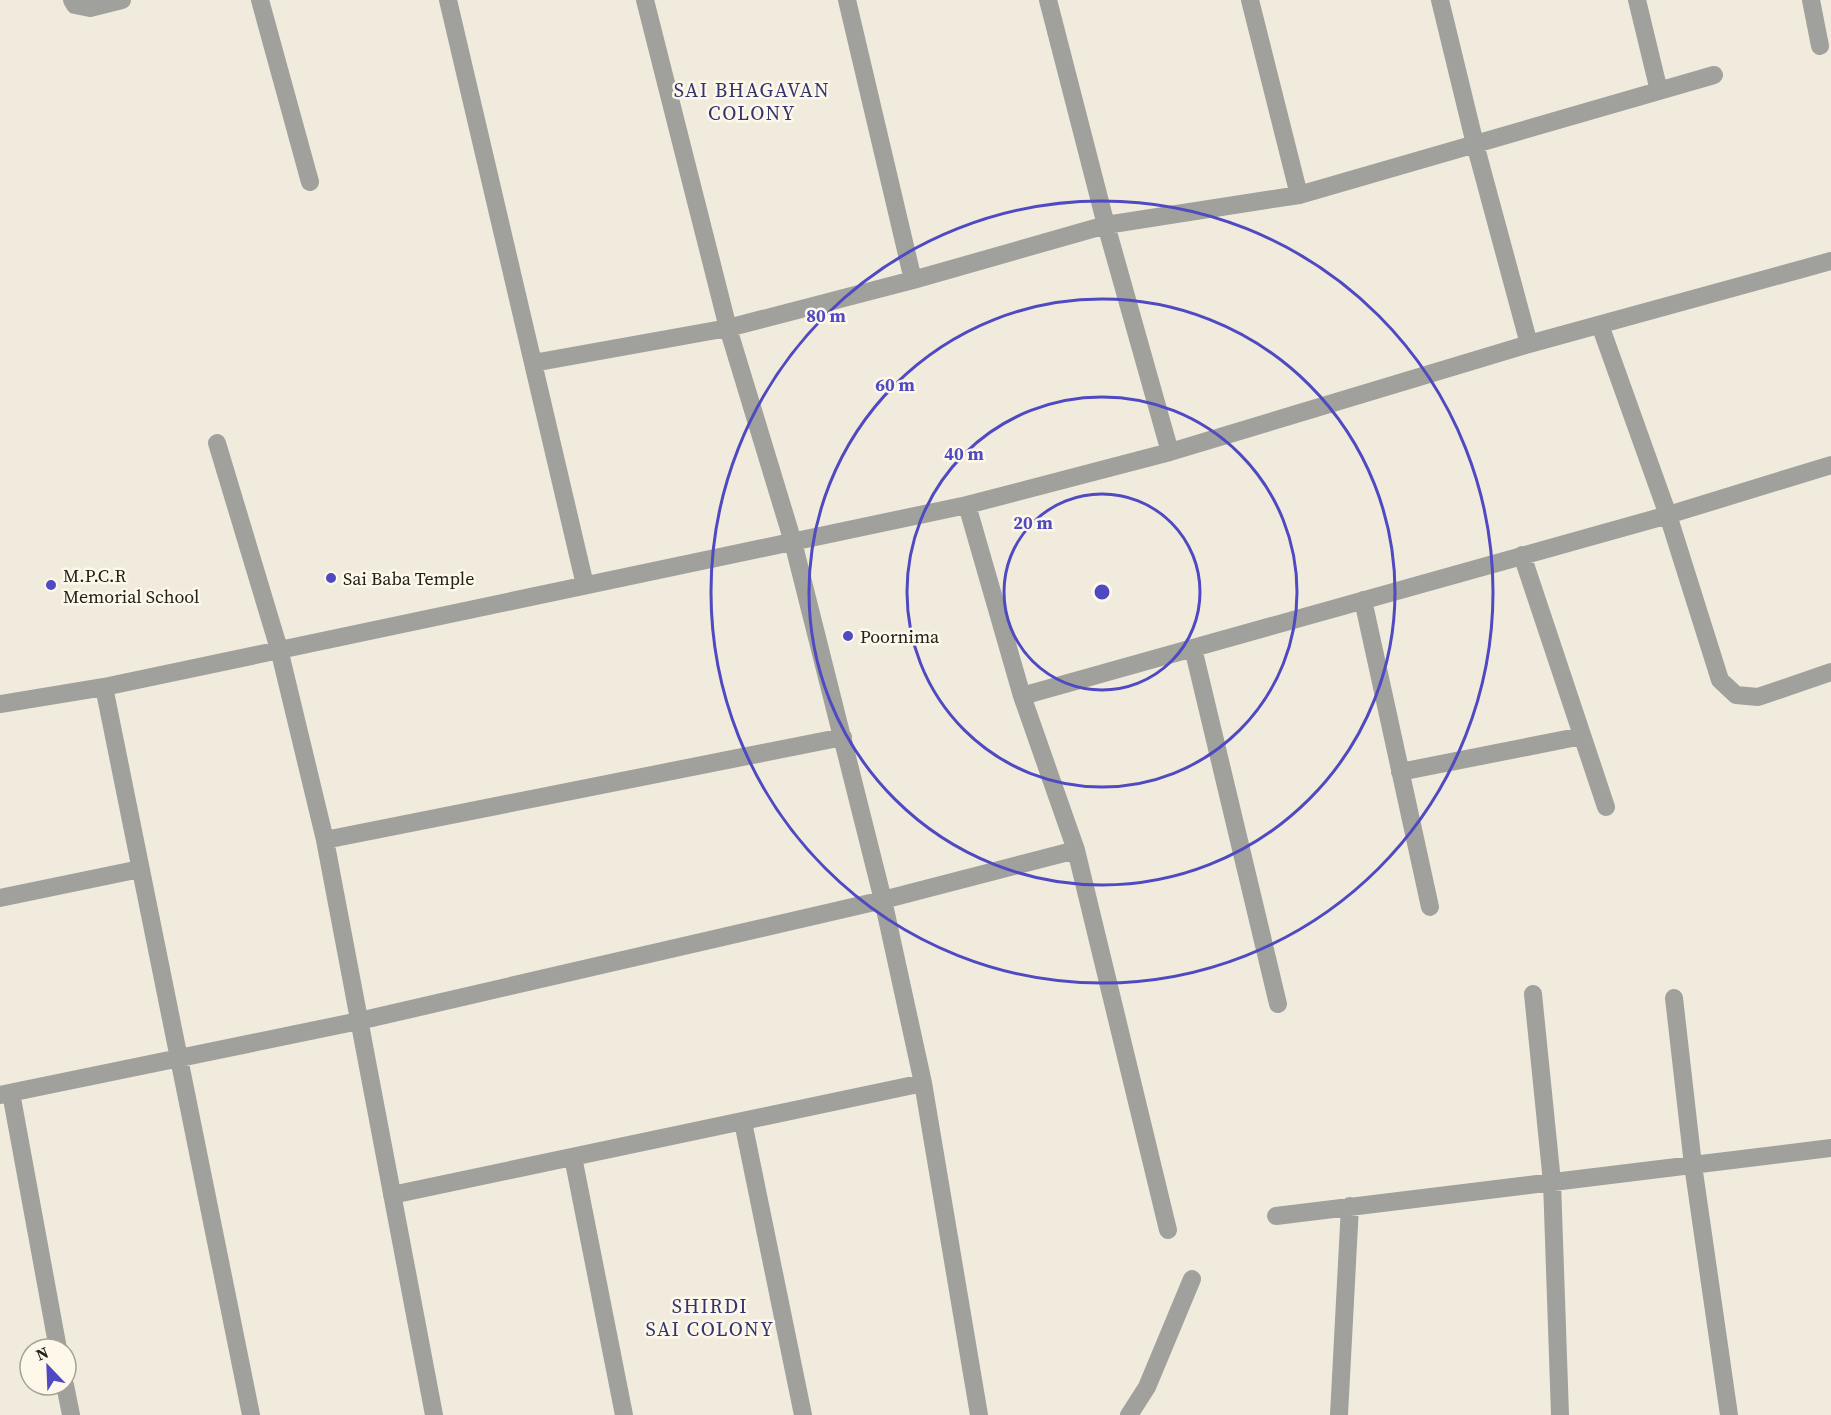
<svg xmlns="http://www.w3.org/2000/svg" width="1831" height="1415" viewBox="0 0 1831 1415" font-family="'Source Serif 4',serif">
	<rect width="100%" height="100%" fill="#f1ebde"/>
	<g fill="none" stroke-linecap="round" stroke-linejoin="round">
		<path stroke="#a0a19c" stroke-width="18" d="M 72,0 L 75,5 L 90,8 L 122,0
			M 260,0 L 310,182
			M 448,0 L 585,585
			M 645,0 L 728,328 L 793,542 L 883,900 L 923,1083 L 979,1415
			M 847,0 L 913,280
			M 1048,0 L 1106,225 L 1170,452
			M 1250,0 L 1299,195
			M 1440,0 L 1475,144 L 1529,344
			M 1637,0 L 1659,91
			M 1811,0 L 1820,46
			M 1600,325 L 1668,515 L 1720,680 L 1736,695 L 1758,697 L 1831,672
			M 533,363 L 728,328 L 913,280 L 1106,225 L 1299,195 L 1714,75
			M 217,443 L 279,649 L 325,840 L 434,1415
			M 967,505 L 1022,696 L 1076,850 L 1168,1230
			M 1522,555 L 1606,807
			M 1363,600 L 1430,907
			M 1193,648 L 1278,1004
			M 104,687 L 251,1415
			M 1022,696 L 1668,515 L 1831,465
			M 0,704 L 104,687 L 967,505 L 1170,452 L 1529,344 L 1831,261
			M 1400,772 L 1582,736
			M 325,840 L 843,737
			M 0,898 L 140,869
			M 1533,994 L 1552,1182 L 1560,1415
			M 1674,998 L 1693,1165 L 1729,1415
			M 11,1093 L 58,1349
			M 0,1095 L 359,1021 L 883,900 L 1076,850
			M 743,1122 L 803,1415
			M 573,1157 L 624,1415
			M 392,1195 L 923,1083
			M 1276,1216 L 1831,1148
			M 65,1385 L 71,1415
			M 1129,1415 L 1147,1387 L 1192,1279
			M 1339,1415 L 1350,1206"/>
	</g>
	<g fill="none" stroke="#4f4ac1" stroke-width="3">
		<circle cx="1102" cy="592" r="98"/>
		<circle cx="1102" cy="592" r="195"/>
		<circle cx="1102" cy="592" r="293"/>
		<circle cx="1102" cy="592" r="391"/>
	</g>
	<g fill="#4f4ac1" stroke="#fef8eb" stroke-width="2">
		<circle cx="331" cy="578" r="6"/>
		<circle cx="51" cy="585" r="6"/>
		<circle cx="848" cy="636" r="6"/>
	</g>
	<g text-anchor="middle" dominant-baseline="central" stroke-width="5" stroke-linejoin="round" paint-order="stroke">
		<g font-size="18" fill="#22201b" stroke="#fef8eb" text-anchor="start">
			<text x="63" y="575">M.P.C.R<tspan x="63" dy="21">Memorial School</tspan></text>
			<text x="343" y="578">Sai Baba Temple</text>
			<text x="860" y="636">Poornima</text>
		</g>
		<g font-size="20" letter-spacing="1.5" fill="#33346f" stroke="#fef8eb">
			<text x="752" y="90">SAI BHAGAVAN<tspan x="752" dy="23">COLONY</tspan></text>
			<text x="710" y="1306">SHIRDI<tspan x="710" dy="23">SAI COLONY</tspan></text>
		</g>
	</g>
	<circle cx="1102" cy="592" r="9" fill="#4f4ac1" stroke="#fef8eb" stroke-width="3"/>
	<g font-size="18" text-anchor="middle" font-weight="bold" fill="#4f4ac1" stroke="#fef8eb" stroke-width="5" stroke-linejoin="round" paint-order="stroke">
		<text x="826" y="322">80 m</text>
		<text x="895" y="391">60 m</text>
		<text x="964" y="460">40 m</text>
		<text x="1033" y="529">20 m</text>
	</g>
	<g transform="translate(48 1367) rotate(337)"><circle r="28" fill="#fef8eb" stroke="#a6a298" stroke-width="1.5"/>
	<path d="M0-4.5L10 22L0 15L-10 22Z" fill="#4f4ac1"/>
	<text y="-9" font-size="16" font-weight="bold" text-anchor="middle" fill="#22201b">N</text>
	</g>
</svg>
